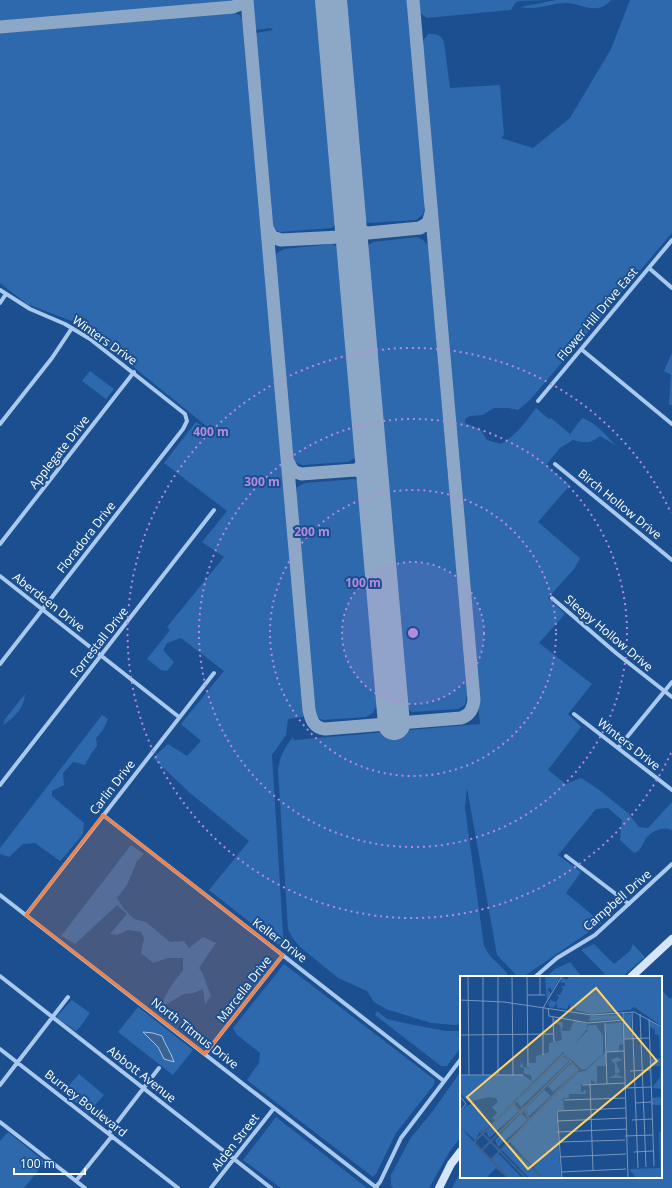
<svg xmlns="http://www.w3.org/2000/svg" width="672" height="1188" viewBox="0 0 672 1188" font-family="'Open Sans',sans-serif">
	<rect width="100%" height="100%" fill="#1b4f8f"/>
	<path fill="#2e69ad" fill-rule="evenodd" d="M 0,0 L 234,0 L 230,2 L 0,22 Z
		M 252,0 L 319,0 L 338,216 L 335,225 L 331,228 L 280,232 L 274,229 L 271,224 L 254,35 L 256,33 L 273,30 L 271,28 L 255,30 Z
		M 341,0 L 407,0 L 425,205 L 423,214 L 416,220 L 369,223 L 363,220 L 360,212 Z
		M 416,0 L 548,0 L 519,1 L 515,3 L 511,10 L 427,18 C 419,13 417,8 416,0 Z
		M 556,0 L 611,0 C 607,4 604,7 598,8 C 589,10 576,3 567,3 C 551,3 536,11 520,7 Z
		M 630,0 L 672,0 L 672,233 L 530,400 L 518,410 L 508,408 L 494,408 L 483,415 L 470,416 L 465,419 L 465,423 L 480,429 L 487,440 L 501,444 C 516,435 526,422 536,408 L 549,419 L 551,418 L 570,434 C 575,429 577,423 583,418 C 597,424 605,434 615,445 L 600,436 C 590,444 585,443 573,440 L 560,448 L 546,465 L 570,485 L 538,522 L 580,558 L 574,569 L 548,598 L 565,614 L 539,643 L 592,684 L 568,714 L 581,727 L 548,770 L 566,784 L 581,778 L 598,789 L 628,813 L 639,827 L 648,828 L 672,802 L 672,830 C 665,826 654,830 648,836 C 642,842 643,850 634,853 L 620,840 L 622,820 L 608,808 L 596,809 L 558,855 L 581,872 L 566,893 L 602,923 L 523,977 L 518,977 L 497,955 L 467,788 L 465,808 L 484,946 L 490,956 L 507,973 L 508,977 L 461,977 L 461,1024 L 455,1025 L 431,1023 L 386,1009 L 374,1002 L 367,991 L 338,978 L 299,946 L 292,937 L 288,929 L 278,769 C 280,756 285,747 293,737 L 294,740 L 480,724 L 453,427 L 455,425 L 455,420 L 453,418 L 421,44 L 428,34 C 436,34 441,34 444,42 L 450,88 L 500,85 L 504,135 L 501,138 L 533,148 L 570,118 L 611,49 Z
		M 231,12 L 240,15 L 244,23 L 304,712 L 303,717 L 288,719 L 286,735 L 272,755 L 284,949 L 209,890 L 249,841 L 190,793 L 153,758 L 168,744 L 187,756 L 201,741 L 181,724 L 224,671 L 181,638 L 167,643 L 163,650 L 174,662 L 167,671 L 161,670 L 147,659 L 170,630 L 167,627 L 224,557 L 202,542 L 227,511 L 164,463 L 196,422 L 216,434 L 82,325 L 27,304 L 0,283 L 0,32 Z
		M 417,237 L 423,240 L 428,245 L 467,695 L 465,705 L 458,709 L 412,712 L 405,706 L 402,698 L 364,256 L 366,247 L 373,242 Z
		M 332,244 L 338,247 L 341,254 L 359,449 L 355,458 L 348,462 L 302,465 L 294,461 L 291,455 L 274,260 L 277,253 L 284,249 Z
		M 672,353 L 672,405 L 669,405 L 671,375 L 664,371 Z
		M 90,371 L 114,389 L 106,399 L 82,381 Z
		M 355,479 L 359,482 L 362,489 L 381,696 L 373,713 L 366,717 L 323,720 L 317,717 L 313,711 L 295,494 L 297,487 L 305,483 Z
		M 25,694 C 24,709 14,717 3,725 L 5,719 Z
		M 102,715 L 108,719 L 103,730 L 96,738 L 97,746 L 91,754 L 85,765 L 73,762 L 63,773 L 64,785 L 52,791 L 52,796 L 84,823 L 83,834 L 63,858 L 60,861 L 35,843 L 23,844 L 9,857 L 0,854 L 0,848 Z
		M 131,845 L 144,854 L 137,861 L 127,885 L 117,898 L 124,909 L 134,919 L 146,922 L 170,942 L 184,941 L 189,948 L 203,937 L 216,943 L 199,968 L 202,972 L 211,996 L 205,1004 L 203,989 L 194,993 L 184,994 L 158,1009 L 171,986 L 183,970 L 183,958 L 168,958 L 153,963 L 141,953 L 144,938 L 141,932 L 128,930 L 117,935 L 110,934 L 127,914 L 117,905 L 75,944 L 61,936 Z
		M 594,944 L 614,964 L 630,951 L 633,944 L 645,957 L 622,977 L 602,977 L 605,974 L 581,950 Z
		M 570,962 L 582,977 L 546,977 L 555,969 Z
		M 284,964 L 435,1080 L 433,1086 L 396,1133 L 376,1174 L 373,1177 L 247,1080 L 259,1063 L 260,1053 L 237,1035 L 233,1028 Z
		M 661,989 L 669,998 L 672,998 L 672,1188 L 452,1188 L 461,1171 L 461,1177 L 661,1177 Z
		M 72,1000 L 90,1013 L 80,1027 L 76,1031 L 57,1018 L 58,1015 Z
		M 138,1007 L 193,1050 L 173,1075 L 118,1032 ZM 144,1032 L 153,1033 L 162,1036 L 164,1043 L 171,1053 L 164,1059 L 158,1047 Z
		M 377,1011 L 387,1019 L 409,1024 L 446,1031 L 461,1031 L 461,1047 L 447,1066 L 441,1066 L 375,1015 Z
		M 461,1071 L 461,1137 L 450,1151 L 429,1188 L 393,1188 L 391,1185 L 391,1175 L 410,1139 L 432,1112 Z
		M 79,1074 L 104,1095 L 88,1113 L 63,1092 Z
		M 276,1117 L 367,1188 L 281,1188 L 243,1160 Z
		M 8,1132 L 45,1162 L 24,1188 L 0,1188 L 0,1141 Z"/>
	<path fill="#3c6290" stroke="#9cc4f0" d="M 143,1032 L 153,1033 L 162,1036 C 165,1045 171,1052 174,1062 L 164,1059 L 158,1047 Z"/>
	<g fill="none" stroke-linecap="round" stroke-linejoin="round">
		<path stroke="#8da7c7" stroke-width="13" d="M 247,0 L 309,710 C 311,720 314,728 325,729 L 461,718 C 470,715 473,709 474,700 L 413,0
			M 0,27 L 233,7 L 238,5 L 244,0
			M 350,219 C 354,227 358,232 368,233 L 420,228 L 428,223 L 431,213
			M 267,228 L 272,237 L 281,240 L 340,237 L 347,241 L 353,250
			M 288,462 L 293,471 L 301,474 L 355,470 C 365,467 368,462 371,453
			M 355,470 C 365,470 370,476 373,485"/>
		<path stroke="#8da7c7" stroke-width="32" d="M 331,0 L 394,724"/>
		<path stroke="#a9c9ee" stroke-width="4" d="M 649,268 L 672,288
			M 0,290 L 30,309 L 65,324 L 90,339 L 185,414 L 187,421 L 183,429 L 0,664
			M 0,303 L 6,294
			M 581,349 L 672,424
			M 538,401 L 672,240
			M 0,424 L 52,358 L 72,328
			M 555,464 L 672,560
			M 0,544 L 134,372
			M 0,576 L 179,717
			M 552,598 L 616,653 L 672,697
			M 574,714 L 672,790
			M 618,748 L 672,682
			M 0,785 L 214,510
			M 103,815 L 444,1081
			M 566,856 L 629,904
			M 0,895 L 377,1188
			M 26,915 L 214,673
			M 0,976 C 91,1047 181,1118 271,1188
			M 535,977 L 557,958 L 595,935 L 672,864
			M 0,1049 L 178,1188
			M 205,1054 L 283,955
			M 0,1085 L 68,997
			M 0,1122 L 85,1188
			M 109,1133 L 159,1068
			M 76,1181 L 112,1136
			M 376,1187 L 380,1182 L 401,1138 L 461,1059
			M 211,1188 L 274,1108"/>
		<path stroke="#d6e6fa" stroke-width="8" d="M 631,977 L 672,939
			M 439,1188 L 451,1164 L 461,1151"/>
	</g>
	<path fill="#ee8249" fill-opacity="0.2" stroke="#ee8249" stroke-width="3" stroke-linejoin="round" d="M 103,815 L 283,955 L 205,1054 L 26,915 Z"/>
	<circle cx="413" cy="633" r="71" fill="#b68bdc" fill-opacity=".12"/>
	<g fill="none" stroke="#b68bdc" stroke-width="2" stroke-dasharray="2 4">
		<circle cx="413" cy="633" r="71"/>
		<circle cx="413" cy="633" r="143"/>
		<circle cx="413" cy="633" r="214"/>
		<path d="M671 753A285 285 0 1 1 671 513"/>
	</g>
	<g text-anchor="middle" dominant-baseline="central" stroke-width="4" stroke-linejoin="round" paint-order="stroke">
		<g font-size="12" fill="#fff" stroke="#1b4f8f">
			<text transform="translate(597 314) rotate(-50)">Flower Hill Drive East</text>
			<text transform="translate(105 340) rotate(35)">Winters Drive</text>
			<text transform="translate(59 452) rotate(-52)">Applegate Drive</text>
			<text transform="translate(620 504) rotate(39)">Birch Hollow Drive</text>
			<text transform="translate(86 537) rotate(-52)">Floradora Drive</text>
			<text transform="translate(49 602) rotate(38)">Aberdeen Drive</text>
			<text transform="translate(609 633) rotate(40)">Sleepy Hollow Drive</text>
			<text transform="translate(99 642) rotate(-52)">Forrestall Drive</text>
			<text transform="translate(629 744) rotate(38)">Winters Drive</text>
			<text transform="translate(112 787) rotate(-52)">Carlin Drive</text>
			<text transform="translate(617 900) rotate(-41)">Campbell Drive</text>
			<text transform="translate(280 940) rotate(37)">Keller Drive</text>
			<text transform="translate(244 989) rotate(-52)">Marcella Drive</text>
			<text transform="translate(195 1033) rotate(38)">North Titmus Drive</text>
			<text transform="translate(142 1074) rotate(38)">Abbott Avenue</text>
			<text transform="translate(86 1103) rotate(38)">Burney Boulevard</text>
			<text transform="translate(235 1142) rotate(-52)">Alden Street</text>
		</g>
	</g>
	<g transform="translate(460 976)">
		<rect width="202" height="202" fill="#1b4f8f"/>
		<path d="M 85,0 L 100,1 L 92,15 L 90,11 L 87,14 L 91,17 L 87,27 ZM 109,0 L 202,0 L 202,50 L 174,31 L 170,34 L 132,38 L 116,34 L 114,28 L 112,34 L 110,34 L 110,27 L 107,33 L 97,32 L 97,27 L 93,32 L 90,31 L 88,28 L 90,24 L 96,26 L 99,21 L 96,19 L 100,19 L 103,13 L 101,10 L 105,10 L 105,7 L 100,6 L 102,1 L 107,4 ZM 164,37 L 171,38 L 172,62 L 164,62 ZM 162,39 L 161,43 L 129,45 L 130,40 ZM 93,42 L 103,47 L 102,55 L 110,55 L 114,44 L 127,48 L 127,53 L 113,70 L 127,55 L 128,49 L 136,49 L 143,60 L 143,78 L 126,93 L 122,94 L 103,76 L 35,144 L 32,142 L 37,137 L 32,131 L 38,126 L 36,122 L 29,121 L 8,126 L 0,117 L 0,99 L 63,99 L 72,105 L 71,99 L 64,98 L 64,92 L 60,91 L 61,86 L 64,91 L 69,92 L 69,87 L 76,87 L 76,80 L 89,76 L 89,67 L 102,64 L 100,49 L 94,47 ZM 189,44 L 202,52 L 202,141 L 202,129 L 192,129 L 192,122 L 201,121 L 201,113 L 192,112 L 200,101 L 200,90 L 190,90 L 190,83 L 200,82 L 199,59 L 195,58 L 195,54 L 189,50 ZM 162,46 L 163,68 L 159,69 L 159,75 L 147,75 L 146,48 ZM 146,76 L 146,90 L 137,90 L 137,108 L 131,104 L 131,108 L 121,108 L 121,116 L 126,114 L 126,118 L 109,118 L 109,122 L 103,122 L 104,134 L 96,134 L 101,202 L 83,202 L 49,165 L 118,96 L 125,95 ZM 101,79 L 108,84 L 108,86 L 61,131 L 56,125 ZM 159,80 L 157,81 L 163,84 L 156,86 L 160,96 L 156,98 L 164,102 L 148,102 L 155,99 L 155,89 L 151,84 ZM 113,88 L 117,95 L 93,116 L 88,110 L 109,89 ZM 84,114 L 91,120 L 69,140 L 65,133 ZM 14,127 L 31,148 L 23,156 L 21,154 L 15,164 L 1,152 L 46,201 L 36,192 L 26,202 L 0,202 L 0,136 L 6,130 ZM 54,128 L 59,135 L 29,162 L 26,155 ZM 61,137 L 68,144 L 38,171 L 35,164 ZM 199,156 L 202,156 L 202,202 L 176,202 L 169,193 L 200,192 ZM 46,168 L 48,168 L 81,202 L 69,202 L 41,173 ZM 36,178 L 39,178 L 62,202 L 50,202 L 32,184 Z" fill="#2e69ad"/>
		<path fill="none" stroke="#3c6290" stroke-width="2" d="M 53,127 L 60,136 L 63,136M 61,133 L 63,132 L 69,143M 20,155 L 66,202M 46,167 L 82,202M 22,174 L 111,85M 31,184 L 118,94 L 104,78 L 15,165 L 15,168 L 49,202"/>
		<path fill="none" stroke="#7695bc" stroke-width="1" d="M 8,0 L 9,99M 23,0 L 23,99M 38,0 L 38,99M 52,0 L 53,99M 67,0 L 68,91M 80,0 L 80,19M 68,19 L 85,19M 0,24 L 44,26 L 132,39 L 174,36 L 202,51M 88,32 L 89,40 L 128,47 L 163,44M 163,36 L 168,202M 172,36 L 178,192M 180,38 L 186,191M 93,41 L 94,66M 189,43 L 194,190M 145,47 L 147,108M 0,59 L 93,58M 164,63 L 189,62M 146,76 L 164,75M 83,79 L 83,32 L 102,0M 170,95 L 190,94M 0,99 L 63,99M 122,109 L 165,107M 130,109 L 133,195M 165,112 L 191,111M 0,120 L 6,128 L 0,135M 104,124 L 166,122M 175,127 L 191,126M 172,144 L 192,143M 97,145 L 167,142M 97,156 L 167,153M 165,160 L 193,159M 100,166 L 165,164M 174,176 L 193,175M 100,181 L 166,178M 101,196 L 166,193M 102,202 L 97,135 L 166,132"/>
		<path fill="#ffd166" fill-opacity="0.15" stroke="#ffd166" stroke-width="2" d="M 136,12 L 197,85 L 68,193 L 7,121 Z"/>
		<rect width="202" height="202" fill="none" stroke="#fff" stroke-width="2"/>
	</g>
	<circle cx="413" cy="633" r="6" fill="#b68bdc" stroke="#1b4f8f" stroke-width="2"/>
	<g font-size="12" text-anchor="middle" font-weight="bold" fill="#b68bdc" stroke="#1b4f8f" stroke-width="4" stroke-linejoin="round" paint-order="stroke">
		<text x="211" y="436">400 m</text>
		<text x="262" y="486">300 m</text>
		<text x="312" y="536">200 m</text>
		<text x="363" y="587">100 m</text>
	</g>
	<path d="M14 1168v6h71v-6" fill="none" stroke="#ffffff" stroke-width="2"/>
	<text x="20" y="1168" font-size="12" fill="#ffffff" stroke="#1b4f8f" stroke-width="3" paint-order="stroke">100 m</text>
</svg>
